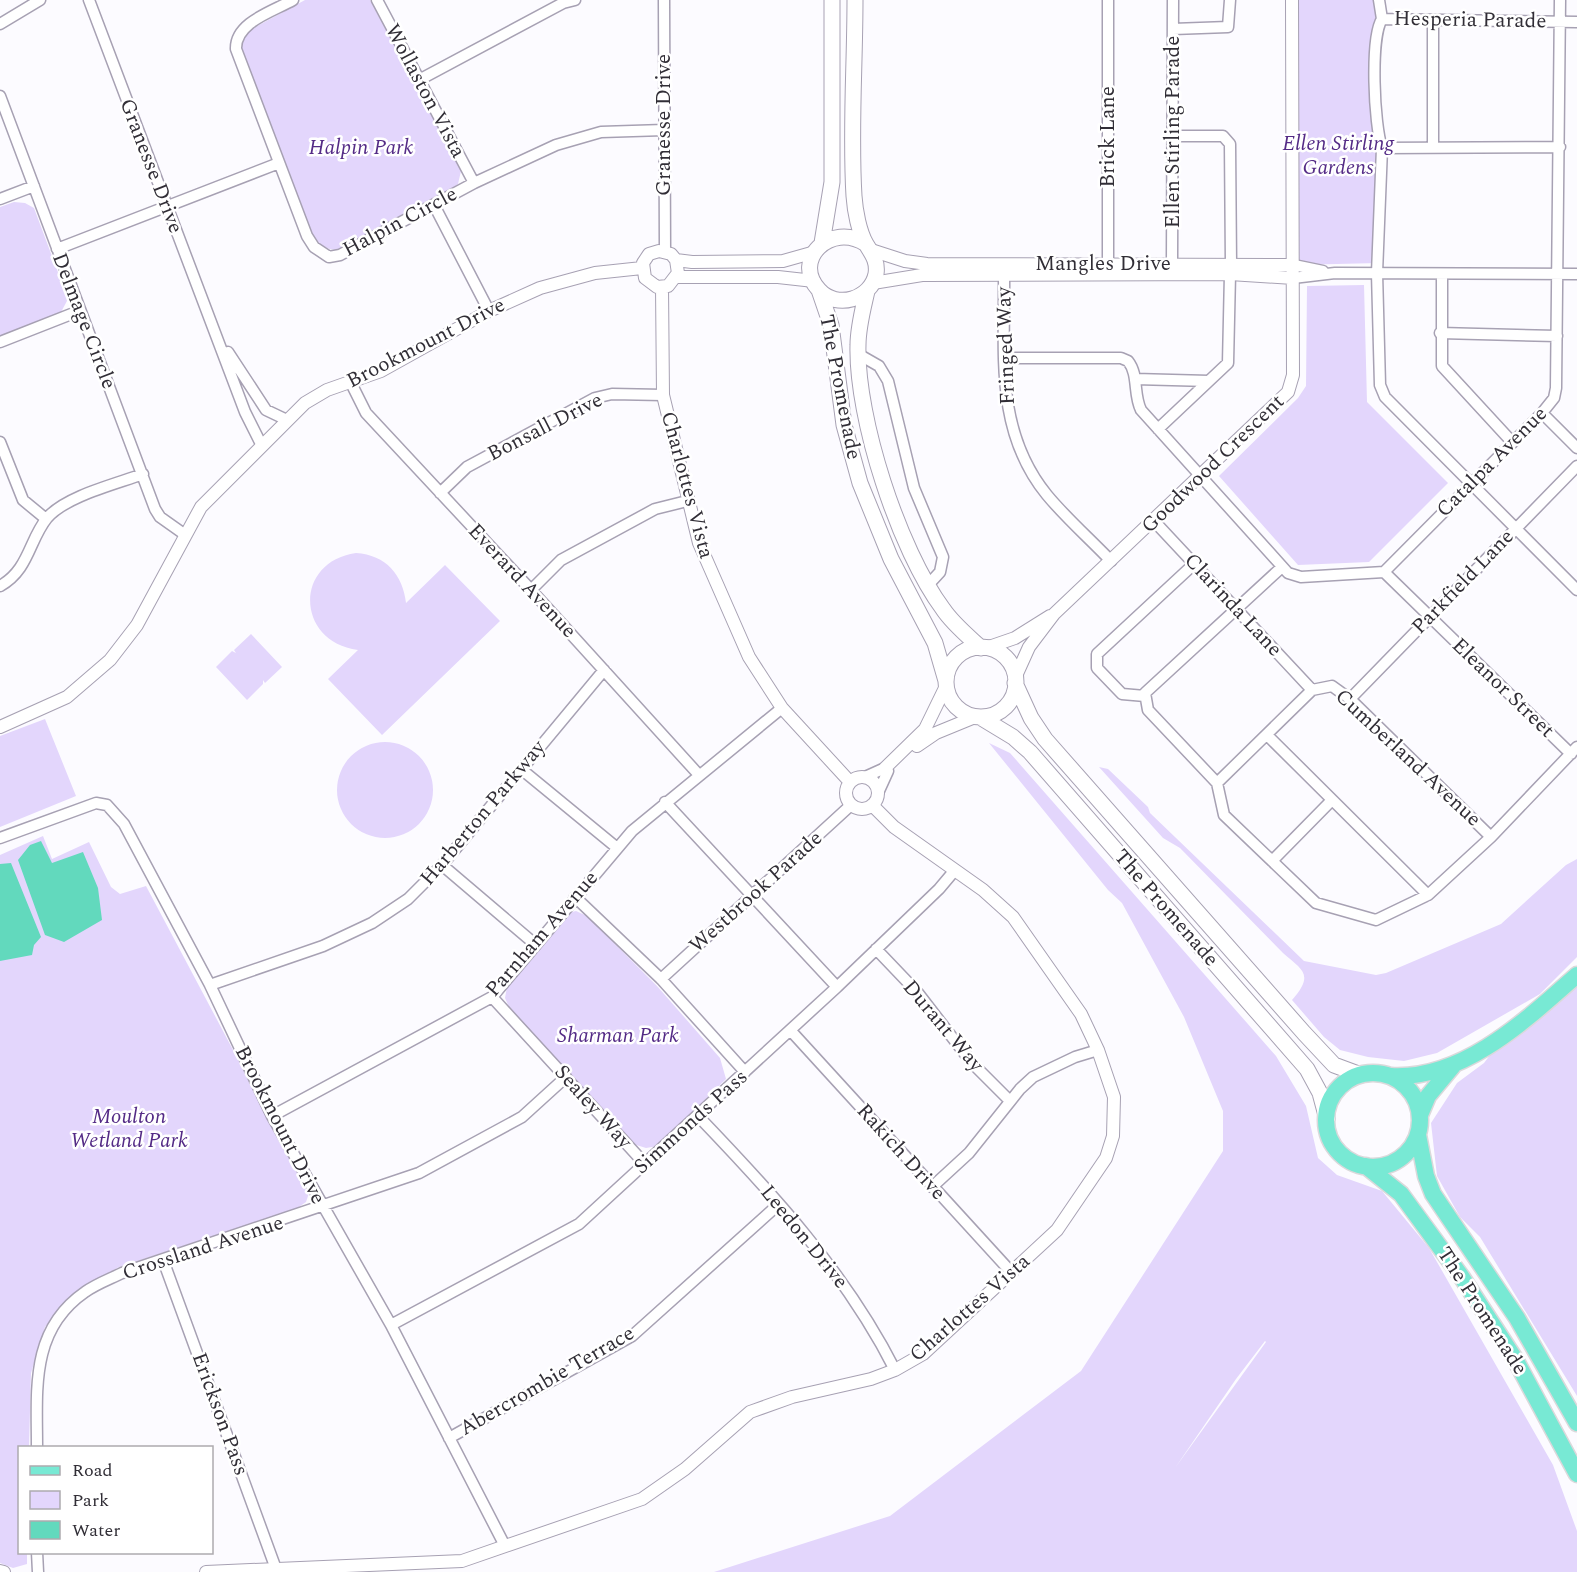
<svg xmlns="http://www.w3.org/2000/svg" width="1577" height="1572" viewBox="0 0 1577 1572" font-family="Spectral,serif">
	<rect width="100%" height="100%" fill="#fcfbff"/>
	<path fill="#e3d6fc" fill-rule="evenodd" d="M 305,0 L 370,0 L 461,171 L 458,184 L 451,190 L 342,250 C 326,251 319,245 311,232 L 240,50 L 243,37 L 248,31 Z
		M 1292,0 L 1379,0 L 1377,27 L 1379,263 L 1294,265 Z
		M 14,202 L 25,203 L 34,208 L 68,299 L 60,314 L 0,339 L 0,207 Z
		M 1364,285 L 1367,402 L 1448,483 L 1369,562 L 1298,565 L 1219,476 L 1298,398 L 1306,386 L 1307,286 Z
		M 356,553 C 386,555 403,575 406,603 L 445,565 L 500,621 L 382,735 L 328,679 L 358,650 C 296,642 293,562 356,553 Z
		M 251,634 L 282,667 L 265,683 L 263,680 L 263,684 L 247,700 L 216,667 L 232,651 L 236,653 L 234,650 Z
		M 45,719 L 76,796 L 0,827 L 0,736 Z
		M337 790a48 48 0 1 1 96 0a48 48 0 1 1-96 0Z
		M 989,743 L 1010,753 L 1276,1056 L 1306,1106 L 1318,1158 L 1337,1175 L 1382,1191 L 1429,1248 L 1553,1465 L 1577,1531 L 1577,1572 L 714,1572 L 890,1516 L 1081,1371 L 1223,1151 L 1223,1111 L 1184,1017 L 1122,903 L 1108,890 ZM 1265,1341 L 1266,1342 L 1175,1468 L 1236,1379 Z
		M 1099,767 L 1108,769 L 1148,807 L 1150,813 L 1304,961 L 1376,975 L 1386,973 L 1501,924 L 1566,865 L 1577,859 L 1577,957 L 1540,994 L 1437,1053 L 1404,1061 L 1368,1057 L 1340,1050 L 1324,1037 L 1292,1000 C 1315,974 1302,970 1283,953 L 1180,848 L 1163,838 Z
		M 43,836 L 52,859 L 89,842 L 111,887 L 120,894 L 146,886 L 309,1193 L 306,1202 L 296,1209 L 119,1267 L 75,1293 L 45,1327 L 31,1373 L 29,1447 L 20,1448 L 20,1552 L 27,1553 L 27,1564 L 13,1568 L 0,1563 L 0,855 Z
		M 576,911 L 587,916 L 657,986 L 720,1058 L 726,1079 L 658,1146 L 646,1148 L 633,1144 L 509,1007 L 505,998 L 507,987 L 568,913 Z
		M 1577,984 L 1577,1396 L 1480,1237 L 1460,1217 L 1437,1176 L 1431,1123 L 1457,1083 L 1484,1063 L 1496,1047 Z"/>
	<path fill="#62d9bd" d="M 41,841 L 52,863 L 83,852 L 98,888 L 102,920 L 64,942 L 45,935 L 18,860 L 30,845 Z
		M 11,863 L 41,937 L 34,945 L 32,955 L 0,961 L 0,864 Z"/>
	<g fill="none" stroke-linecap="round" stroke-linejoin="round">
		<defs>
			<path id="minor" d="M 89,0 L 245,412 L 262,446
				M 293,0 C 274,11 235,22 236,49 L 307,236 L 314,247 L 329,257 L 340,255 L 474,183 L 556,145 L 601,132 L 664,130
				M 377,0 L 474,183
				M 664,0 L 665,251
				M 1108,0 L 1108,271
				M 1379,0 L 1382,19 L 1577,22
				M 0,24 L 40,0
				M 1173,29 L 1228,27 L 1230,0
				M 419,80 L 563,3 L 575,0
				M 0,96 L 155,509 L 160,517 L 184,534
				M 1173,136 L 1223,136 L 1230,144 L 1231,264
				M 1433,147 L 1433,20
				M 1560,147 L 1382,148 L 1377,273 L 1380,385 L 1385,397 L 1577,590
				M 1382,148 C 1374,125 1370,38 1382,19
				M 0,199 L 34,186
				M 434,205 L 489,311
				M 57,249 L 279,163
				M 1172,264 L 1173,0
				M 1294,265 L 1323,271
				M 1004,274 C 1005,353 994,430 1047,495 C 1066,518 1090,539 1111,561
				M 1442,274 L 1442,366 L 1512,442
				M 1293,278 L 1335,273 L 1577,274
				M 1440,333 L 1557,336
				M 0,342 L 79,311
				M 228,352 L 266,410 L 287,420
				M 858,354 L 879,366 L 888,381 L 914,488 L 943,557 L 940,572 L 928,585
				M 1005,358 L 1121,358 L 1128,361 C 1139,375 1133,394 1141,410 L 1288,573 L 1301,577 L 1384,572 L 1542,413 L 1554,398 L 1556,388 L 1560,0
				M 1135,379 L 1209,381
				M 351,383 L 366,413 L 531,590 L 699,775
				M 1542,413 L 1577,448
				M 1158,429 L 1228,363 L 1230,274
				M 0,442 L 23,500 L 46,519
				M 440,493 L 467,467 L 595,398 L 612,394 L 663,395
				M 1154,521 L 1312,690
				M 1282,567 L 1145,693 L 1148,710 L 1217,783 L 1224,815 L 1316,903 L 1376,920 L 1428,895 L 1491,837 L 1577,747
				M 1384,572 L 1571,754
				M 0,586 C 29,570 29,540 47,518 C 66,496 116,484 143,474
				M 531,590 L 561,560 L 655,509 L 687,501
				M 1145,696 L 1122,694 L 1097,668 L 1097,654 L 1194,564
				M 1350,699 L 1577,466
				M 1267,735 L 1428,895
				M 521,769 L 616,847
				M 865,777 L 885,768
				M 1217,783 L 1312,690 L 1332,686 L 1350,699 L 1491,837
				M 878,793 L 888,771
				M 665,802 L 837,987
				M 0,838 L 96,803 L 107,805 L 124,824 L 210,985 L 272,1116 L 391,1325 L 505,1546
				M 1272,861 L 1332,800
				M 442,865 L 536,945
				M 575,897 L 661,979 L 745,1072
				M 876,949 L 918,993 L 972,1063 L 1010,1101
				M 661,979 L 851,805
				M 210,985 L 323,946 L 372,923 L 408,899 L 442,865 L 604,670
				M 492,997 L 645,1164
				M 791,1031 L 1012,1273
				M 272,1116 L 492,997 L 632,831 L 782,708
				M 698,1116 C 772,1193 846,1273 895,1370
				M 932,1187 L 969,1153 L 1020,1089 L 1033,1077 L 1075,1057 L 1098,1050
				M 163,1260 L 276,1569
				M 391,1325 L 579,1224 L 837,987 L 939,889 L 955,870
				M 449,1438 L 632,1336 L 779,1204
				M 37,1448 C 37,1389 30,1330 85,1292 C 96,1284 110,1279 122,1273 L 419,1173 L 522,1117 L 566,1077
				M 37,1552 L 38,1572"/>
			<path id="tertiary" d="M 871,250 L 905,261 L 927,264 L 1294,265
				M 676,260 L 678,273 L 668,286 L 657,287 L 645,278 L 643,263 L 649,254 L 659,251 L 671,254 L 676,260 L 692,262 L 783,261 L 815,252
				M 677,277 L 778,277 L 814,281
				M 873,283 L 922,275 L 1230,274 L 1293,278
				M 662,287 L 663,395 L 699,543 L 749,657 L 782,708 L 850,782
				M 986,648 L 1015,638 L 1050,616
				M 1015,678 L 1029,647 L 1054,614 L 1288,392 L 1293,375 L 1292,0
				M 0,727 L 67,697 L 110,660 L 137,625 L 201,507 L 305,403 L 327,390 L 381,371 L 489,311 L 540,288 L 595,273 L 642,268
				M 917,746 L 936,733 L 975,717
				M 885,768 L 925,729 L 946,686
				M846 793a16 16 0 1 1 32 0a16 16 0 1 1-32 0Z
				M 0,1571 L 4,1572
				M 206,1572 L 462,1561 L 642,1499 L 685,1469 L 750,1412 L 792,1397 L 871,1379 L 895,1370 L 923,1354 L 1057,1230 L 1106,1158 L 1113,1136 L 1114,1097 L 1098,1050 L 1081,1014 L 1013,917 L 983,890 L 894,827 L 872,805"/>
			<path id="secondary" d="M 855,0 C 855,65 850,131 854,196 C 855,211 859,232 866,244 C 872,254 878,261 876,274 C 871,299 837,310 819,290 C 791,260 831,221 866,244
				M 822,243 L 832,182 L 832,0
				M 819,290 L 831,325 L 844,425 L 860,483 L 891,559 L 935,643 L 946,681
				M 867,291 C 863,309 858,327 858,345 C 856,418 899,550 943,609 C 953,624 968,636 981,648
				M946 682a35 35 0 1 1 70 0a35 35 0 1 1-70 0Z
				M 1015,683 L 1031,718 L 1045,739 L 1304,1033 L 1334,1065 L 1361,1075
				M 980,717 L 1013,737 L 1030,752 L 1307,1069 L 1320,1093 L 1327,1119"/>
			<path id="primary" d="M1326 1120a47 47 0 1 1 94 0a47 47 0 1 1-94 0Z
				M 1391,1076 C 1463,1080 1526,1020 1577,975
				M 1420,1115 L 1428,1096 L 1453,1066
				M 1418,1135 L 1426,1176 L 1433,1194 L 1517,1318 L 1577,1423
				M 1366,1166 L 1401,1194 L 1461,1276 L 1515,1359 L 1577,1474"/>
		</defs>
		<use href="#minor" stroke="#a7a1b3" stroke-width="13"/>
		<use href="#tertiary" stroke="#a7a1b3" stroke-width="14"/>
		<use href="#secondary" stroke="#a7a1b3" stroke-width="17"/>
		<use href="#primary" stroke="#dad9db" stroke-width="19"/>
		<use href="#minor" stroke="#fff" stroke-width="10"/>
		<use href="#tertiary" stroke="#fff" stroke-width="12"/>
		<use href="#secondary" stroke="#fff" stroke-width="15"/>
		<use href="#primary" stroke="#78e9d4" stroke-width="16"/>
	</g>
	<g text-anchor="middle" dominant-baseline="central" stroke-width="5" stroke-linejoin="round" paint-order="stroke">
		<g font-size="21" fill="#312e36" stroke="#fff">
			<text transform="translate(1470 20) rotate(1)">Hesperia Parade</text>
			<text transform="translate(425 91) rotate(62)">Wollaston Vista</text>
			<text transform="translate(664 125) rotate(-90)">Granesse Drive</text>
			<text transform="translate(1173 132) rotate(-90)">Ellen Stirling Parade</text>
			<text transform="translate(1108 137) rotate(-90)">Brick Lane</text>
			<text transform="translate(151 166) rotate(69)">Granesse Drive</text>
			<text transform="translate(400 222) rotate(-28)">Halpin Circle</text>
			<text x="1103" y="264">Mangles Drive</text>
			<text transform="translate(84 321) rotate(69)">Delmage Circle</text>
			<text transform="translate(426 343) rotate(-27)">Brookmount Drive</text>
			<text transform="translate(1006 346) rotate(-92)">Fringed Way</text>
			<text transform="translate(840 387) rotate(79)">The Promenade</text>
			<text transform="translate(545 427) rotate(-27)">Bonsall Drive</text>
			<text transform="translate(1492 462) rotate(-45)">Catalpa Avenue</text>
			<text transform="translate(1213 464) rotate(-44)">Goodwood Crescent</text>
			<text transform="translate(687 485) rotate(75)">Charlottes Vista</text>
			<text transform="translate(522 581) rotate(47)">Everard Avenue</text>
			<text transform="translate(1463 582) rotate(-46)">Parkfield Lane</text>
			<text transform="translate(1233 605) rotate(47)">Clarinda Lane</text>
			<text transform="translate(1503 688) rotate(44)">Eleanor Street</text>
			<text transform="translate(1408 758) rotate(43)">Cumberland Avenue</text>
			<text transform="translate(483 813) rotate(-50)">Harberton Parkway</text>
			<text transform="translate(756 892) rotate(-42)">Westbrook Parade</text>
			<text transform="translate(1166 908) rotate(49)">The Promenade</text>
			<text transform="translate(542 934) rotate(-49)">Parnham Avenue</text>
			<text transform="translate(943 1026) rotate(50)">Durant Way</text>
			<text transform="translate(593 1107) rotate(48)">Sealey Way</text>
			<text transform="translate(691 1122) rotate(-42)">Simmonds Pass</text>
			<text transform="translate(280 1125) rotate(63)">Brookmount Drive</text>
			<text transform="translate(901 1152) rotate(48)">Rakich Drive</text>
			<text transform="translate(804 1237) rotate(51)">Leedon Drive</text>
			<text transform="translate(203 1248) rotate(-18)">Crossland Avenue</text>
			<text transform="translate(970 1308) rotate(-41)">Charlottes Vista</text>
			<text transform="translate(1482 1311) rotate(57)">The Promenade</text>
			<text transform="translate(547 1381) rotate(-30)">Abercrombie Terrace</text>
			<text transform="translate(220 1414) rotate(70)">Erickson Pass</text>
		</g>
		<g font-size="21" font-style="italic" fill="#542b86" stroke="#fff">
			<text x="1338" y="144">Ellen Stirling<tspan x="1338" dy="24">Gardens</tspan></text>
			<text x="361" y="148">Halpin Park</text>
			<text x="618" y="1036">Sharman Park</text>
			<text x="129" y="1117">Moulton<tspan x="129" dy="24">Wetland Park</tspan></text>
		</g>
	</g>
	<rect x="18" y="1446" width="195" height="108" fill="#ffffff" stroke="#adabaf" stroke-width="1.5"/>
	<rect x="30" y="1466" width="30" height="9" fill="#78e9d4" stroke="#adabaf" stroke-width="1.5"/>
	<text x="72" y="1476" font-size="18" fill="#312e36">Road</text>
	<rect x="30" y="1491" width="30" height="18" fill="#e3d6fc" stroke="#adabaf" stroke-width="1.5"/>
	<text x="72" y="1506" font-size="18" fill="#312e36">Park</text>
	<rect x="30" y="1521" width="30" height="18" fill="#62d9bd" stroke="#adabaf" stroke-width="1.5"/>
	<text x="72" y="1536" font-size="18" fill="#312e36">Water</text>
</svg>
